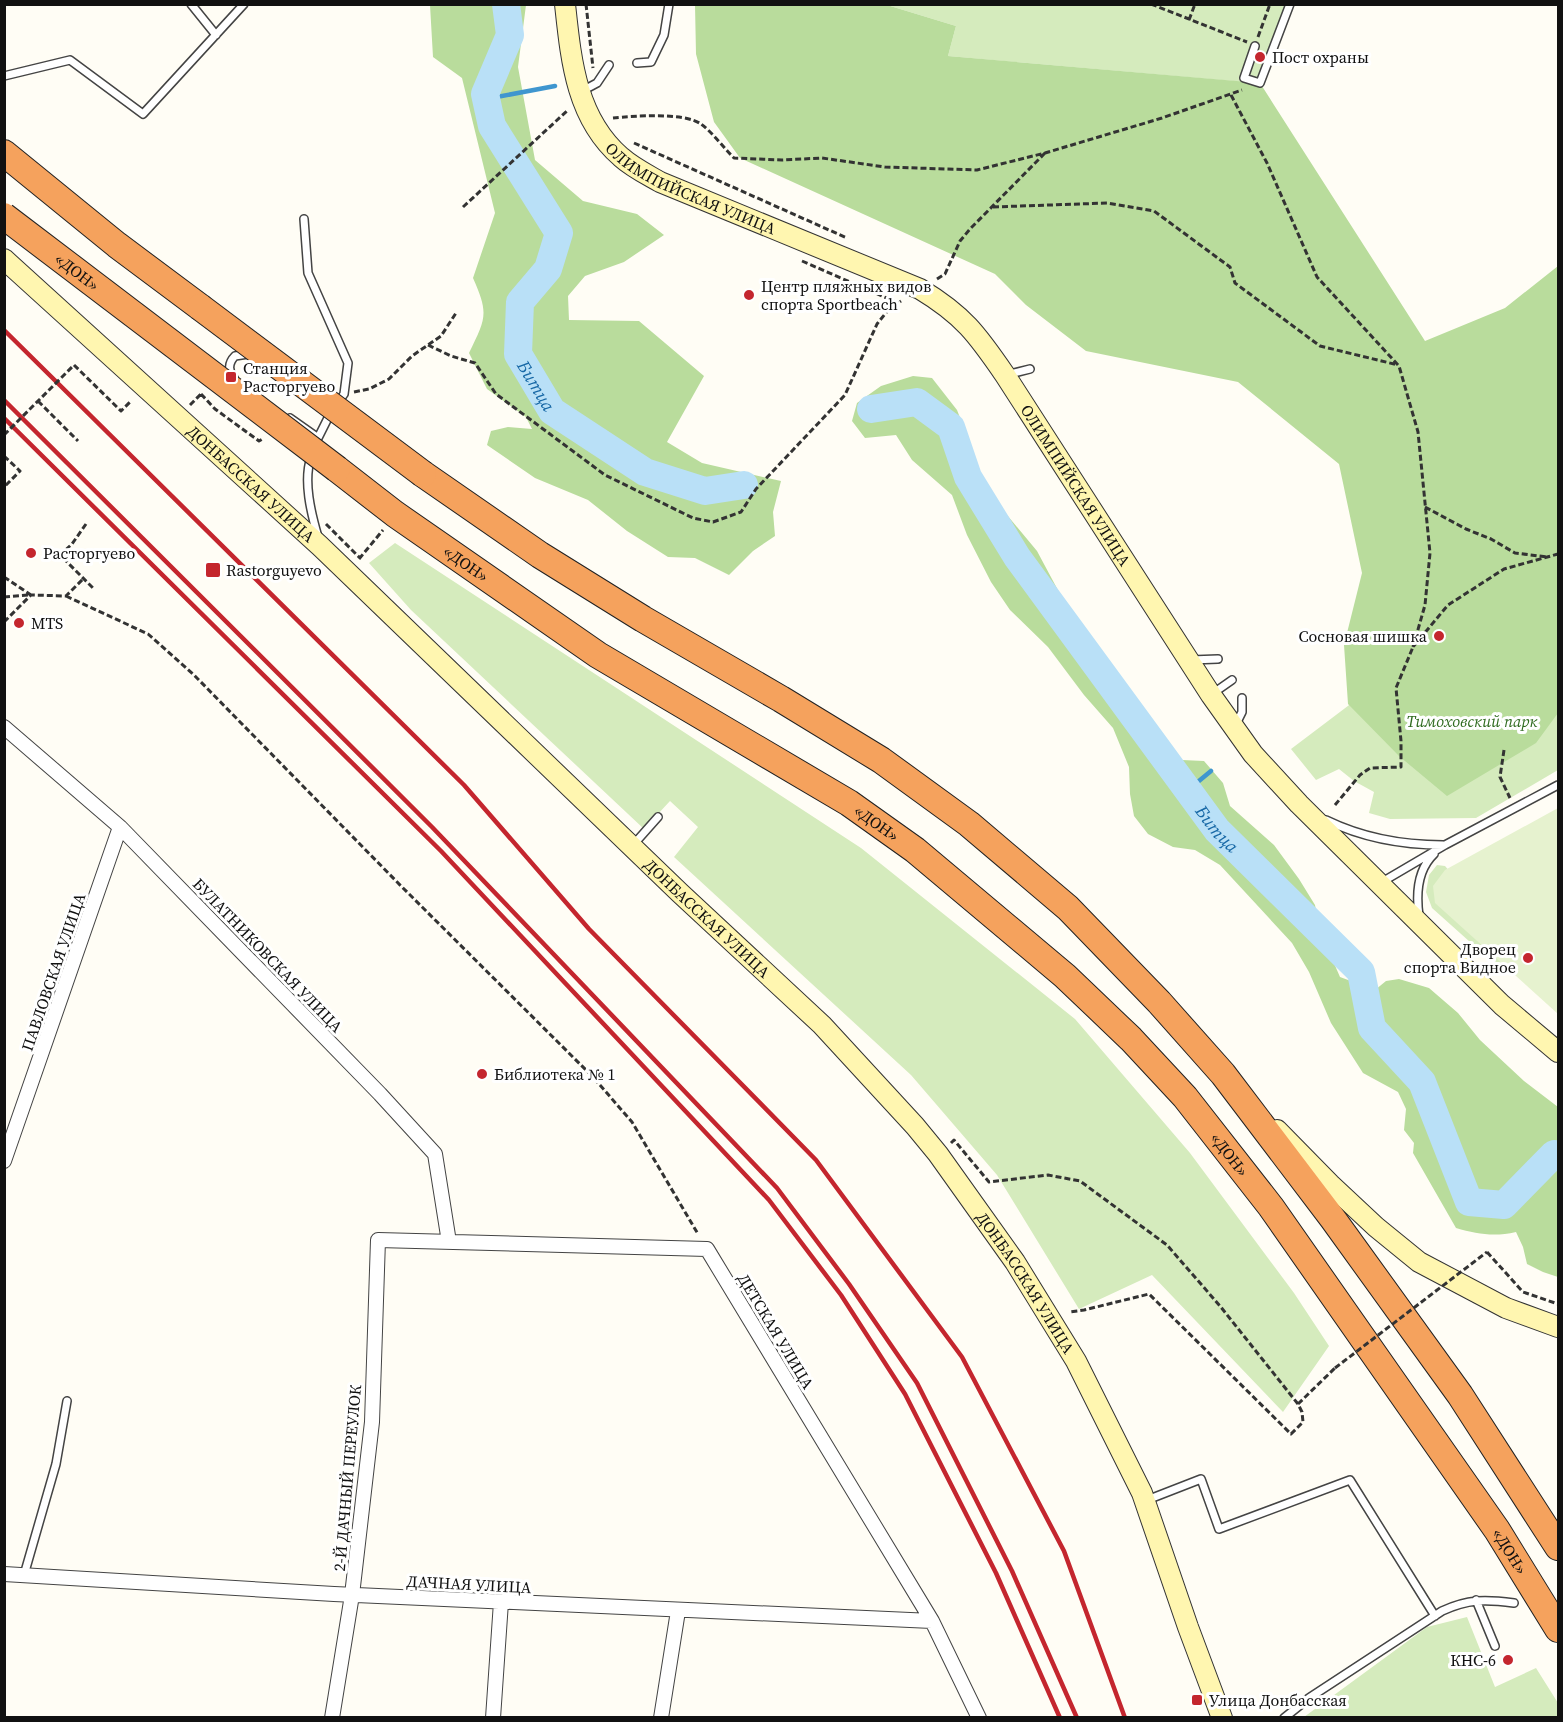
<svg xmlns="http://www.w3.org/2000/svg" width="1563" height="1722" viewBox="0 0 1563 1722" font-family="'Source Serif 4',serif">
	<rect width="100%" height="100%" fill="#fffdf5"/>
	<path fill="#d5ebbd" d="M 887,5 L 1285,5 L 1256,83 L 948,56 L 956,26 Z
		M 395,543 L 861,848 L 1075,1019 L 1190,1153 L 1294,1293 L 1329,1346 L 1283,1412 L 1152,1275 L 1079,1309 L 997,1175 L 911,1075 L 674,857 L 698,827 L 670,801 L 644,829 L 411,610 L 369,563 Z
		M 1558,547 L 1558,770 L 1476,818 L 1390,819 L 1369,813 L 1374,792 L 1354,781 L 1339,769 L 1316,780 L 1291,749 Z
		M 1437,865 L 1445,866 L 1546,982 L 1489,959 L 1432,908 L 1426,892 L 1429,875 Z
		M 1467,1617 L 1495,1687 L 1536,1668 L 1558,1703 L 1558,1717 L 1304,1717 L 1427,1627 Z"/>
	<path fill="#b9dc9c" d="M 430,5 L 526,5 L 518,67 L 535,160 L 583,201 L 637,214 L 664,235 L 624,262 L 585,276 L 568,296 L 569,320 L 639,321 L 704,376 L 667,442 L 702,463 L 781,481 L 773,512 L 775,536 L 753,551 L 729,575 L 695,558 L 668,557 L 627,531 L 588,500 L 535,478 L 487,445 L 491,431 L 508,427 L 532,429 L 526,417 L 487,389 L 469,353 C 486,318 489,314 473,278 L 495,213 L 462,78 L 433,57 Z
		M 695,5 L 887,5 L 956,26 L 948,56 L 1260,83 L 1425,341 L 1505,308 L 1558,266 L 1558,713 L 1536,743 L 1447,796 L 1399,756 L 1348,704 L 1344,645 L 1362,573 L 1339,464 L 1238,382 L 1086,351 L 1026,305 L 995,274 L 740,158 L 714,122 L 696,54 Z
		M 913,376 L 932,378 L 957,410 L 968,438 L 972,462 L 997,503 L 1037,551 L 1060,594 L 1099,651 L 1129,688 L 1182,760 L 1204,761 L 1223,783 L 1230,806 L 1274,845 L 1299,879 L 1315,905 L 1320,931 L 1340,977 L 1375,990 L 1386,981 L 1399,979 L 1429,988 L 1458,1013 L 1480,1040 L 1524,1081 L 1558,1107 L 1558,1277 L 1543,1272 L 1527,1264 L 1523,1247 L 1516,1232 C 1494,1237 1477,1234 1456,1228 L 1413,1153 L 1414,1143 L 1404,1130 L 1406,1109 L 1398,1092 L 1363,1073 L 1331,1023 L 1309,972 L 1292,943 L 1220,865 L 1195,850 L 1173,847 L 1148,834 L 1134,816 L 1130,794 L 1129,767 L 1113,728 L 1084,695 L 1048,647 L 1010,610 L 991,582 L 967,535 L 952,495 L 912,460 L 896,435 L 865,438 L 852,421 L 857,403 L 881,386 Z"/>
	<path fill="#e6f2cf" d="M 1558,808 L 1558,1014 L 1435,903 L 1433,886 L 1445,870 Z"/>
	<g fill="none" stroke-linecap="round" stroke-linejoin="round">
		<path stroke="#3f96cf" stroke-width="4.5" d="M 486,99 L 555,86
			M 1188,790 L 1211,771"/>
		<g stroke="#b9e0f7" stroke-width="28">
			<path id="s1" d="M 506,4 L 510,35 L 485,94 L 492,126 L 559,233 L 548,269 L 520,302 L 518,354 L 552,411 L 645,472 L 705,491 L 744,485"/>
			<path id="s2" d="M 871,409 L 917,402 L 951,427 L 968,477 L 1017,557 L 1217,830 L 1361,972 L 1372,1028 L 1422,1082 L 1469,1202 L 1504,1205 L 1554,1154 L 1558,1156"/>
		</g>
		<defs>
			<path id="lane" d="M 191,4 L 216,35
				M 1255,46 L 1244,78 L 1260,83 L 1290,4
				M 637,63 L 651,62 L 664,35 L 669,4
				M 4,76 L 70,60 L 143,114 L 244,4
				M 582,91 L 597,83 L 609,65
				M 304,219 L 308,273 L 348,363 L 344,394 L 330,414 L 314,446
				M 1006,375 L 1030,369
				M 234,378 C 228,371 228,363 235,356 L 248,354
				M 290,418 L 317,437
				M 311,457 C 303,481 311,513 318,537
				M 1191,660 L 1218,659
				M 1212,694 L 1232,680
				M 1236,724 L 1242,712 L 1242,698
				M 1326,820 C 1363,838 1402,845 1443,845
				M 634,844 L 658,817
				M 1382,882 L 1445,845 L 1558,785
				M 1419,916 C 1416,894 1417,870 1434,854
				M 1147,1500 L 1201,1479 L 1219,1529 L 1350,1480 L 1435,1616
				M 24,1575 L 56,1464 L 67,1401
				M 1476,1600 L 1495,1646
				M 1284,1718 L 1309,1698 L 1442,1611 C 1468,1599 1485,1599 1514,1603"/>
			<path id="street" d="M 4,727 L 120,827 L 380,1094 L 435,1154 L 449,1242
				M 4,1161 L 120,827
				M 4,1574 L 334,1594 L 932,1621
				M 332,1718 L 352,1595 L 372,1422 L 378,1240 L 707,1249 L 932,1621 L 979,1718
				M 493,1718 L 501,1602
				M 661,1718 L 678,1611"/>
			<g id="secondary">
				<path id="s3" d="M 565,4 C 571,60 576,118 621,157 C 632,167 646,174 660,182 L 920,289 C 963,315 977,334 1005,375 L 1211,695 L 1253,754 L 1299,804 L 1502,1005 L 1558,1052"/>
				<path id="s4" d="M 4,259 L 320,546 L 680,893 L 822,1025 L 915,1126 L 938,1154 L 1015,1262 L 1076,1361 L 1142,1493 L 1188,1627 L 1222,1718"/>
				<path d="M 1277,1130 L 1330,1184 L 1376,1227 L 1419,1262 L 1506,1308 L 1558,1327"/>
			</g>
			<g id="highway">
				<path d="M 4,153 L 117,245 L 200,307"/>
				<path id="s5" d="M 337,469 L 395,514 L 598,655 L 849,803 L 915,850 L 1065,976 L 1131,1039 L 1185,1097 L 1271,1207 L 1497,1530 L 1558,1629"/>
				<path d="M 423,474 L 540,555 L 643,619 L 781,699 L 881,760 L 969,824 L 1068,908 L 1159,1002 L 1223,1074 L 1333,1219 L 1460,1395 L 1558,1547"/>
			</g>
		</defs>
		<use href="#lane" stroke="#444" stroke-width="10"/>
		<use href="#street" stroke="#444" stroke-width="16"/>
		<use href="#secondary" stroke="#333" stroke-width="22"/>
		<use href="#highway" stroke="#222" stroke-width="28"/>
		<path stroke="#333" stroke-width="3" stroke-dasharray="6 3" stroke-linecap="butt" d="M 586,4 L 593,68
			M 1151,4 L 1247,42
			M 1189,20 L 1195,4
			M 1258,37 L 1270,4
			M 1231,95 L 1267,163 L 1317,277 L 1399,366 L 1418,432 L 1430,553 L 1425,605 L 1413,647
			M 613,118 C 633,116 684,112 701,124 C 713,133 723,147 734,158 L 782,160 L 822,158 L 885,167 L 977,170 L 1045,153 L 1162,118 L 1242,90
			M 634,143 L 847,238
			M 463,207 L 568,110
			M 993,207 L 1107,203 L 1154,211 L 1230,267 L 1235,283 L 1320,346 L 1398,365
			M 802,261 L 898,303
			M 937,279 L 945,274 L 960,241 L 970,229 L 1045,153
			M 428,345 L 451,356 L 475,363 L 496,394 L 605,475 L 693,518 L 713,522 L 741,512 L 756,489 L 845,395 L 877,324 L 889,309 L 901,301
			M 74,365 L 121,411 L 131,401
			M 354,392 L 369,389 L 389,379 L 412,356 L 441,336 L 456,313
			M 201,394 L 215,409 L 259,441 L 264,438
			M 38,401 L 78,441
			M 190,405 L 202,393
			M 4,456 L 20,471 L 4,487
			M 1425,507 L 1466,529 L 1491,539 L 1515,553 L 1547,557
			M 86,524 L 72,544 L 60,555 L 94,589
			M 326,524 L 359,557
			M 359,559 L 383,530
			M 4,577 L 31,595
			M 66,596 L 148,634 L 194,675 L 401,886 L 593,1077 L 632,1122 L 698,1234
			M 4,597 L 29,595
			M 4,622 L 31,595 L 66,596 L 84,578
			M 1504,750 L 1500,777 L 1510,798
			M 1335,805 L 1360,775 L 1370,768 L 1401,767 L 1401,741 L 1396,688 L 1413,647 L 1448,605 L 1504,569 L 1558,554
			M 951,1143 L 954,1140 L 989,1182 L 1048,1175 L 1080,1181 L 1167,1245 L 1220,1306 L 1298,1404 L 1302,1412 L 1303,1422 L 1291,1434 L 1149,1294 L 1084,1310 L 1069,1312
			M 1487,1252 L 1523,1292 L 1558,1304
			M 1298,1404 L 1335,1368"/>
		<use href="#lane" stroke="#fff" stroke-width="7"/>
		<use href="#street" stroke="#fff" stroke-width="14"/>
		<use href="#secondary" stroke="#fff6b0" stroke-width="20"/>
		<use href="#highway" stroke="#f5a25d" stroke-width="26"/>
		<path stroke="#c4262e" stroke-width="4.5" d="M 4,330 L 464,785 L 589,929 L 816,1160 L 962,1357 L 1064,1551 L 1125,1718
			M 4,400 L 432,827 L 777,1188 L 849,1284 L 917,1383 L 1012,1571 L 1077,1718
			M 4,418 L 441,851 L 769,1200 L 841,1295 L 905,1394 L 996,1573 L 1060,1718"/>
		<defs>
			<g id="highway-bridge">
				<path id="s6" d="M 4,216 L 337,469"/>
				<path d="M 200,307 L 423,474"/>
			</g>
		</defs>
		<use href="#highway-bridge" stroke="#222" stroke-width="28" stroke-linecap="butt"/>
		<path stroke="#333" stroke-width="3" stroke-dasharray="6 3" stroke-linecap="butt" d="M 4,435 L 74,365
			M 1335,1368 L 1487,1252"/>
		<use href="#highway-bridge" stroke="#f5a25d" stroke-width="26"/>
	</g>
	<g fill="#c4262e" stroke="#fff" stroke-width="2">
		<circle cx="1260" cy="57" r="6"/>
		<circle cx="749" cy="295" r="6"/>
		<rect x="225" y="371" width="12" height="12" rx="3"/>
		<circle cx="31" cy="553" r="6"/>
		<rect x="205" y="562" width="16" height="16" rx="3"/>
		<circle cx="19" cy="623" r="6"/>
		<circle cx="1439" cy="636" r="6"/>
		<circle cx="1528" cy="958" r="6"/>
		<circle cx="482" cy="1074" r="6"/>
		<circle cx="1508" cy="1660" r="6"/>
		<rect x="1191" y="1694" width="12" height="12" rx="3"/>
	</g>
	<g text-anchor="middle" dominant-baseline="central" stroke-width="6" stroke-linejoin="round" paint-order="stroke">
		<g font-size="16" fill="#111" stroke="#fff" text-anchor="start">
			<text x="1272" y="57">Пост охраны</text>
			<text x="761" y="286">Центр пляжных видов<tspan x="761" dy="18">спорта Sportbeach</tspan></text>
			<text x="243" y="368">Станция<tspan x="243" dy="18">Расторгуево</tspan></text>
			<text x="43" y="553">Расторгуево</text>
			<text x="226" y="570">Rastorguyevo</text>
			<text x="31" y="623">MTS</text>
			<text x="1427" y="636" text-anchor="end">Сосновая шишка</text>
			<text x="1516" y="949" text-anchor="end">Дворец<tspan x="1516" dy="18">спорта Видное</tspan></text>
			<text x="494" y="1074">Библиотека № 1</text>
			<text x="1496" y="1660" text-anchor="end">КНС-6</text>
			<text x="1209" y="1700">Улица Донбасская</text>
		</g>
		<g font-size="16" fill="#111" stroke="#fff">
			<text stroke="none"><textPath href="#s3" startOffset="244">ОЛИМПИЙСКАЯ УЛИЦА</textPath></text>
			<text stroke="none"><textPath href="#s6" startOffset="92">«ДОН»</textPath></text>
			<text stroke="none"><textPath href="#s4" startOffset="334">ДОНБАССКАЯ УЛИЦА</textPath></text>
			<text stroke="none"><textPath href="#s3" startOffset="748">ОЛИМПИЙСКАЯ УЛИЦА</textPath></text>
			<text stroke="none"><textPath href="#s5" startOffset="160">«ДОН»</textPath></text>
			<text stroke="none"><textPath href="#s5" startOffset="646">«ДОН»</textPath></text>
			<text stroke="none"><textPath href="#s4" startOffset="964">ДОНБАССКАЯ УЛИЦА</textPath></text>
			<text transform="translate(268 955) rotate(46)">БУЛАТНИКОВСКАЯ УЛИЦА</text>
			<text transform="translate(53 972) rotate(-71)">ПАВЛОВСКАЯ УЛИЦА</text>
			<text stroke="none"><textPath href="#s5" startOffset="1132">«ДОН»</textPath></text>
			<text stroke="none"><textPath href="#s4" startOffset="1450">ДОНБАССКАЯ УЛИЦА</textPath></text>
			<text transform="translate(776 1331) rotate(59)">ДЕТСКАЯ УЛИЦА</text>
			<text transform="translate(347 1478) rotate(-85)">2-Й ДАЧНЫЙ ПЕРЕУЛОК</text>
			<text stroke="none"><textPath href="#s5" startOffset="1618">«ДОН»</textPath></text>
			<text transform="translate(469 1584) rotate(3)">ДАЧНАЯ УЛИЦА</text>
		</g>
		<g font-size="16" font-style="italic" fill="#2f6b1f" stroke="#fff">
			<text x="1472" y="721">Тимоховский парк</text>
		</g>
		<g font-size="18" font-style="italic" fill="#1768a6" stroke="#fff">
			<text stroke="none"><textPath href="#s1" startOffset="424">Битца</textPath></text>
			<text stroke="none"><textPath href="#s2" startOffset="573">Битца</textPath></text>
		</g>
	</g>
	<rect width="1563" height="1722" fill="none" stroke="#111111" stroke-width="12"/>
</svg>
